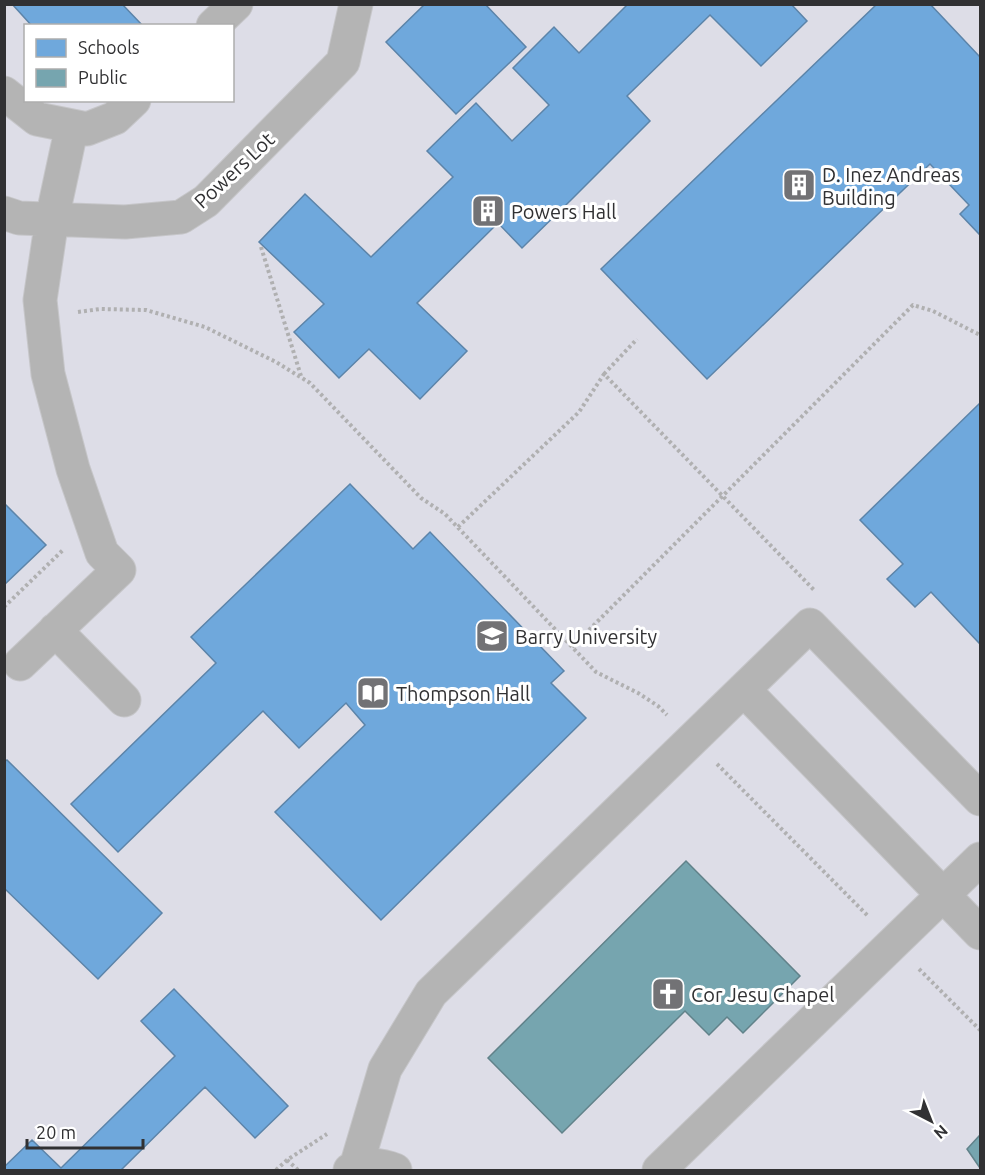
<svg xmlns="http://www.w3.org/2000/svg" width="985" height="1175" viewBox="0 0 985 1175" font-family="Ubuntu,sans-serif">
	<rect width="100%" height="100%" fill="#eaeaef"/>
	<path fill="#dddde7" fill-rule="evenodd" d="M 5,5 L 980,5 L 980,1170 L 5,1170 ZM 26,26 L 232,26 L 232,100 L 26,100 Z"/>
	<path fill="#6fa8dc" stroke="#5c84a9" stroke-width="1.5" d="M 12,4 L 122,4 L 143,26 L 32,26 Z
		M 425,4 L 485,4 L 526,47 L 456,114 L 386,42 Z
		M 628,4 L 791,4 L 807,21 L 761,66 L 710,15 L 627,96 L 650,121 L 571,200 L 522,248 L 498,223 L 417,303 L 467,351 L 420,399 L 369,349 L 339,378 L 294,332 L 324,304 L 259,242 L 305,194 L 371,257 L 453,177 L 427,151 L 476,103 L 512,141 L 549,105 L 513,68 L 554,27 L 579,53 Z
		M 877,4 L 930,4 L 980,57 L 980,235 L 960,214 L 969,205 L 930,164 L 707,379 L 601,269 Z
		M 980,403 L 980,644 L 931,592 L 915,607 L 887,579 L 903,564 L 860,520 Z
		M 350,484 L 413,549 L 430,532 L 564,671 L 551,683 L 586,718 L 381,920 L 275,812 L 365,725 L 346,703 L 299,748 L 263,711 L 118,852 L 71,804 L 216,663 L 191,637 Z
		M 4,503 L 46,545 L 4,585 Z
		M 7,760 L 162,913 L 98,979 L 4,888 L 4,762 Z
		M 174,989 L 288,1106 L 255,1138 L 205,1087 L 121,1170 L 4,1170 L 4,1167 L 32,1140 L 61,1168 L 175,1056 L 141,1021 Z"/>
	<path fill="#76a5af" stroke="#61828a" stroke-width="1.5" d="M 686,861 L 800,976 L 743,1033 L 727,1017 L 709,1035 L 685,1011 L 562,1133 L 488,1058 Z
		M 980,1135 L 980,1168 L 967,1149 Z"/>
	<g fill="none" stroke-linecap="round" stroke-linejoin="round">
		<defs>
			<path id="minor" d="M 213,26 L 236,4
				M 4,93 L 37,119 L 87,129 L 115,118 L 134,100
				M 4,213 L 19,218 L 125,222 L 181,217 L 206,201 L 343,62 L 356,4
				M 55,630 L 124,700
				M 20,664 L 119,570 L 102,553 L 73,469 L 48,374 L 40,300 L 52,219 L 72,126
				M 744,690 L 980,933
				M 356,1167 L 385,1069 L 431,993 L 810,625 L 980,799
				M 350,1170 C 363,1163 381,1164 395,1170
				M 659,1170 L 980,859"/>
		</defs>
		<use href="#minor" stroke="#c6c6c9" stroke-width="35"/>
		<path stroke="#b0b0b1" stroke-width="4" stroke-dasharray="3 3" stroke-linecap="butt" d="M 261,247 L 301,376
			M 78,312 L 100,309 L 146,310 L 205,327 L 276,362 L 310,383 L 421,498 L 445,514 L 596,672 L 638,693 L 658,706 L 667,715
			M 604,374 L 637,339
			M 458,527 L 579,412 L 604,374 L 814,590
			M 4,607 L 63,550
			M 572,647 L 913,305 L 933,311 L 980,335
			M 717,764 L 868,916
			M 919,969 L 980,1030
			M 287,1160 L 298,1170
			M 276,1170 L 287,1160 L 327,1134"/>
		<use href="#minor" stroke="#b4b4b4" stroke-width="33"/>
	</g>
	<defs>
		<symbol id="building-square" viewBox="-11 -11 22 22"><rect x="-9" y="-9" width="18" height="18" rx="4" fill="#727275" stroke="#fff"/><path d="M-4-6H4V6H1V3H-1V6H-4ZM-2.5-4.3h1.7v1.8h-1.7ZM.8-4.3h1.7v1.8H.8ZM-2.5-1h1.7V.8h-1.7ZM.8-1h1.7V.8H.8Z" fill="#fff"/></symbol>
		<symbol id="university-square" viewBox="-11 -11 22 22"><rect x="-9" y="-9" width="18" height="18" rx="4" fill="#727275" stroke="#fff"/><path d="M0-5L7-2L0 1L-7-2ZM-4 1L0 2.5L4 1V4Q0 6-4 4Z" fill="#fff"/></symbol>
		<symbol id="library-square" viewBox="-11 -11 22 22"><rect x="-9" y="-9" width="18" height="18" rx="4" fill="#727275" stroke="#fff"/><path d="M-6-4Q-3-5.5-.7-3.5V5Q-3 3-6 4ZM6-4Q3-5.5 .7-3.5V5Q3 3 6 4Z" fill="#fff"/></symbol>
		<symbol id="church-square" viewBox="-11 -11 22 22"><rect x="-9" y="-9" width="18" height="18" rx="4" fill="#727275" stroke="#fff"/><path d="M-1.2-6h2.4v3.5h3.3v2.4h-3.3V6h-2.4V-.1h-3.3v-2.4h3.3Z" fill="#fff"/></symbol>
	</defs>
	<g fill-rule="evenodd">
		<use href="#building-square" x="780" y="166" width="38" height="38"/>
		<use href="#building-square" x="469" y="192" width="38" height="38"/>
		<use href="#university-square" x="473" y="617" width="38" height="38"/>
		<use href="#library-square" x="354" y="674" width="38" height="38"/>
		<use href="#church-square" x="649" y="975" width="38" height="38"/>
	</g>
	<g text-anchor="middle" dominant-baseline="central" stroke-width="6" stroke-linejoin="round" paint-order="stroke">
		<g font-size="20" fill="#313133" stroke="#fff">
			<text transform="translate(234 170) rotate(-43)">Powers Lot</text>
		</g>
		<g font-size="20" fill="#313133" stroke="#fff" text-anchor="start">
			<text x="822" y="174">D. Inez Andreas<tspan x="822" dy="23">Building</tspan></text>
			<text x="511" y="211">Powers Hall</text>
			<text x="515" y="636">Barry University</text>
			<text x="396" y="693">Thompson Hall</text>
			<text x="691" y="994">Cor Jesu Chapel</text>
		</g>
	</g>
	<rect width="985" height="1175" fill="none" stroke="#313133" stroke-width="12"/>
	<rect x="24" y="24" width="210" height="78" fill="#ffffff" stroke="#adadad" stroke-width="1.5"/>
	<rect x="36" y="39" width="30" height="18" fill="#6fa8dc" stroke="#adadad" stroke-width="1.5"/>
	<text x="78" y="54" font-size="18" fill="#313133">Schools</text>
	<rect x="36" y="69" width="30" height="18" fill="#76a5af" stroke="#adadad" stroke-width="1.5"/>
	<text x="78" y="84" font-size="18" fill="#313133">Public</text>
	<g transform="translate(931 1121) rotate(138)" stroke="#ffffff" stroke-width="4.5" paint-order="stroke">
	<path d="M0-4.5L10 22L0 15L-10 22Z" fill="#313133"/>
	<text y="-9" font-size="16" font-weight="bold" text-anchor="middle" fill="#313133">N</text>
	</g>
	<path d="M27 1139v9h116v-9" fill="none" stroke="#313133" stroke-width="3"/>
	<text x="36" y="1139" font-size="18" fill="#313133" stroke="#ffffff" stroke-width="4.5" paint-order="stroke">20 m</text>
</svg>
